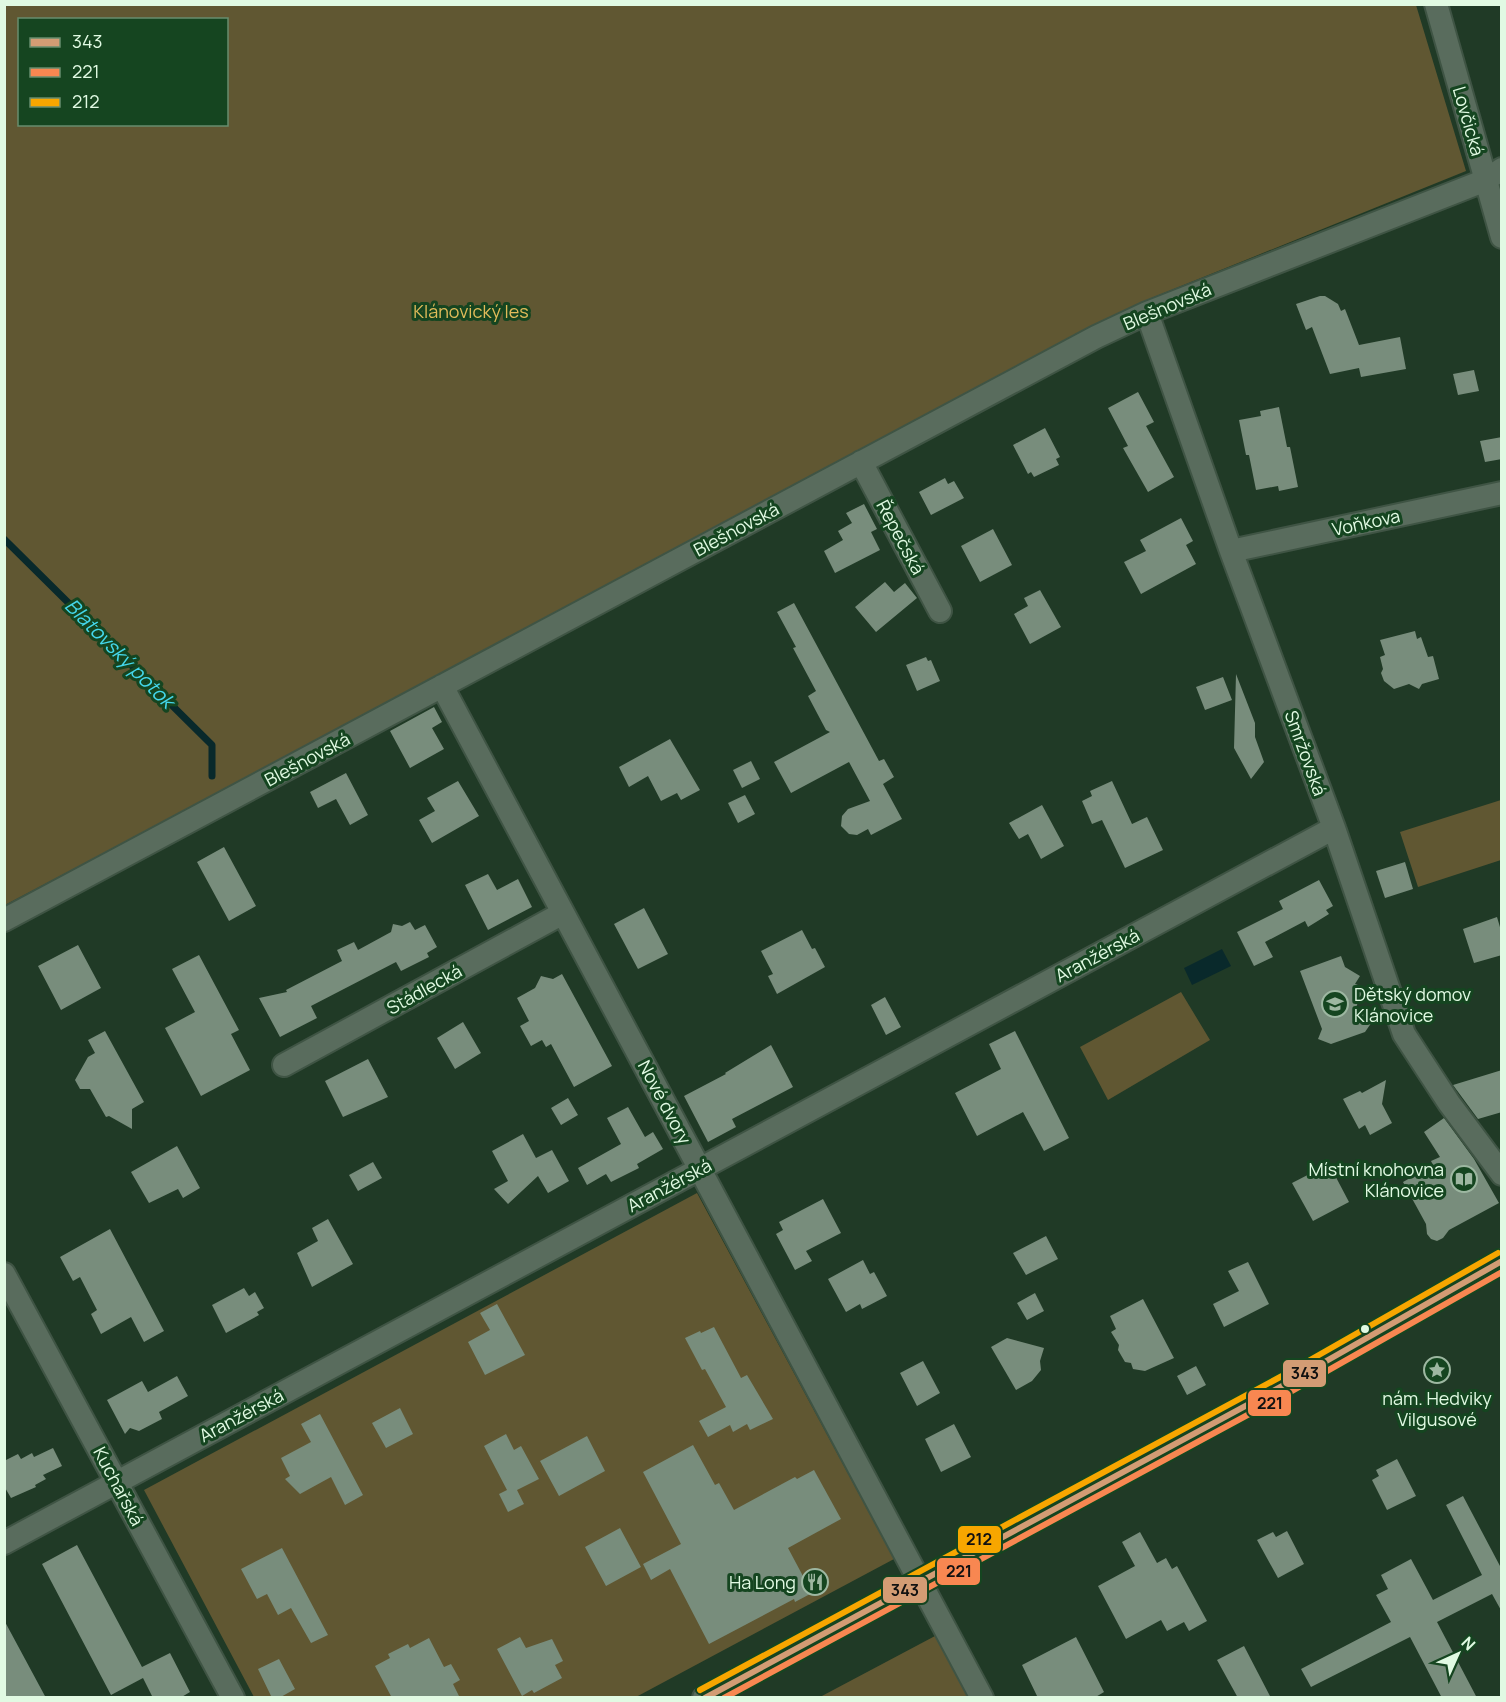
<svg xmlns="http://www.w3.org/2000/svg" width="1506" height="1702" viewBox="0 0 1506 1702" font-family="Manrope,sans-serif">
	<rect width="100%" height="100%" fill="#203a26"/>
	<path fill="#605732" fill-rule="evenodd" d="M 5,5 L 1416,5 L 1466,171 L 1154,297 L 1096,325 L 382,707 L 5,905 ZM 20,20 L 226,20 L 226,124 L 20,124 Z
		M 1501,800 L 1501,860 L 1418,887 L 1400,832 Z
		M 1181,992 L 1210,1040 L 1108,1100 L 1080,1047 Z
		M 697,1193 L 894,1559 L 636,1697 L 254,1697 L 144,1490 Z
		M 935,1636 L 968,1697 L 820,1697 Z"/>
	<path fill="#09292b" d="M 1222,949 L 1231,966 L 1192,985 L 1184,968 Z"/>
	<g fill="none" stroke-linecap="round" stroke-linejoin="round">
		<path stroke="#09292b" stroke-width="7" d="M 4,539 L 212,745 L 212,776"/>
	</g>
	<path fill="#788d7c" d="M 1320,296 L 1325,296 L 1338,304 L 1341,311 L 1345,309 L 1359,345 L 1400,337 L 1406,369 L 1361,377 L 1359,368 L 1330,374 L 1312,327 L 1306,330 L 1296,304 Z
		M 1474,370 L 1479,391 L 1458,395 L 1453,374 Z
		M 1138,392 L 1154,422 L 1146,426 L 1174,477 L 1148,492 L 1123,448 L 1128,446 L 1108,408 Z
		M 1279,407 L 1287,447 L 1290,447 L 1298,487 L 1279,491 L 1278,486 L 1256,490 L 1249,455 L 1246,455 L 1239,420 L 1261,416 L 1260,411 Z
		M 1045,428 L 1060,457 L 1056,459 L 1059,465 L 1034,477 L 1031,472 L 1028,474 L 1013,445 Z
		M 1502,437 L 1502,459 L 1485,462 L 1480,441 Z
		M 945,478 L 948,484 L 954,481 L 964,498 L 931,515 L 919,492 Z
		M 864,504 L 877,529 L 871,532 L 880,550 L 835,573 L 824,551 L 843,540 L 838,531 L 852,523 L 846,513 Z
		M 1181,518 L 1193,541 L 1186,545 L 1196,564 L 1141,594 L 1124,562 L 1146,551 L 1140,540 Z
		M 993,529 L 1012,565 L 980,582 L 961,546 Z
		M 885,582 L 894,592 L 905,583 L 917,598 L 876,632 L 855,607 Z
		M 1040,590 L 1061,627 L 1030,644 L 1014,614 L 1028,606 L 1024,598 Z
		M 794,603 L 879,761 L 884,759 L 894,777 L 883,784 L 902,819 L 871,835 L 868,829 L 857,835 L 849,834 L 841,826 L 842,816 L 848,809 L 870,801 L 849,762 L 791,793 L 774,762 L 830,732 L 826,730 L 808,696 L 816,691 L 793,648 L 796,647 L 777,612 Z
		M 1415,631 L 1417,639 L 1421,637 L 1428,657 L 1433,656 L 1439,679 L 1422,684 L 1419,689 L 1409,684 L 1394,689 L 1384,681 L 1381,673 L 1383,669 L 1380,657 L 1385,655 L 1380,640 Z
		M 926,657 L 928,661 L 931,660 L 940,681 L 917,691 L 906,665 Z
		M 1236,674 L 1255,723 L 1255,737 L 1264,762 L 1251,779 L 1234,748 Z
		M 1223,677 L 1232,700 L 1205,710 L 1196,687 Z
		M 434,707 L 442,722 L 432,728 L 444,749 L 410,768 L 390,731 Z
		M 670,739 L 700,790 L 681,800 L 677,793 L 661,801 L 648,776 L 629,787 L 619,767 Z
		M 751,761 L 760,779 L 742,788 L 733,770 Z
		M 346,773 L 368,815 L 350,825 L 336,799 L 318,808 L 310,792 Z
		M 458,781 L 479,816 L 432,843 L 419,820 L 435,811 L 427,798 Z
		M 1112,781 L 1132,824 L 1147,817 L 1163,850 L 1125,868 L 1102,820 L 1092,824 L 1082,801 L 1092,796 L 1090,791 Z
		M 745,795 L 755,814 L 738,823 L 728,803 Z
		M 1042,805 L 1064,846 L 1041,859 L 1028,834 L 1019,839 L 1009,823 Z
		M 224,847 L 256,906 L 229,921 L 197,862 Z
		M 1405,862 L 1413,889 L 1385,898 L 1376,871 Z
		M 488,874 L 497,890 L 518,879 L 532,907 L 488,930 L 465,885 Z
		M 1319,880 L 1333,906 L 1326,910 L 1329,914 L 1308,927 L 1305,921 L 1265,942 L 1273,957 L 1254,966 L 1237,932 L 1283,909 L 1279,901 Z
		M 644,908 L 668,954 L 638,969 L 614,924 Z
		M 1497,917 L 1502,934 L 1502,955 L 1474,963 L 1463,929 Z
		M 410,922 L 415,930 L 425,925 L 437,947 L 427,953 L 429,957 L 401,971 L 396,962 L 311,1006 L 317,1018 L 280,1037 L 259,998 L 287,992 L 286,990 L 342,961 L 337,950 L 354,942 L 358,950 L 391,932 L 393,924 L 402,926 Z
		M 802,930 L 812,949 L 815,948 L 825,967 L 777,994 L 768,976 L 773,974 L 761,951 Z
		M 78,945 L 101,988 L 61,1010 L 38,966 Z
		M 199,955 L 239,1030 L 231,1034 L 250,1070 L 201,1096 L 165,1028 L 195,1012 L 172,969 Z
		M 1341,956 L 1345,967 L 1360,976 L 1355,984 L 1364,987 L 1355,1010 L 1374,1019 L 1365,1032 L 1331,1044 L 1318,1039 L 1322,1029 L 1300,971 Z
		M 562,974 L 612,1066 L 574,1087 L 551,1044 L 546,1047 L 542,1040 L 531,1046 L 520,1026 L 529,1021 L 517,998 L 535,988 L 541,976 L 553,979 Z
		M 885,997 L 901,1027 L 886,1035 L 871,1005 Z
		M 463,1022 L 481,1053 L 455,1069 L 437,1038 Z
		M 105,1031 L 144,1102 L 132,1109 L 132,1129 L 109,1116 L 106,1117 L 90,1089 L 80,1089 L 75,1080 L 88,1057 L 95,1053 L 88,1040 Z
		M 1015,1031 L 1069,1138 L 1044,1151 L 1023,1112 L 977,1136 L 955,1093 L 1001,1069 L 989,1044 Z
		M 771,1045 L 793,1087 L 732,1119 L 736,1127 L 708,1142 L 684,1096 L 726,1074 L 725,1073 Z
		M 368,1059 L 388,1097 L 343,1117 L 325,1081 Z
		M 1502,1070 L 1502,1112 L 1478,1119 L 1453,1085 Z
		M 1386,1080 L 1382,1104 L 1392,1123 L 1370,1135 L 1365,1125 L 1359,1129 L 1343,1099 L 1360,1091 L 1362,1093 Z
		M 568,1098 L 578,1115 L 561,1125 L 551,1108 Z
		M 628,1107 L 645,1137 L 653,1132 L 663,1149 L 637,1164 L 639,1168 L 611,1182 L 606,1174 L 587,1185 L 578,1168 L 621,1144 L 607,1118 Z
		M 1444,1118 L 1474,1159 L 1499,1203 L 1449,1230 L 1443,1238 L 1437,1241 L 1431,1239 L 1427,1234 L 1426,1224 L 1403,1182 L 1433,1165 L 1431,1161 L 1440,1157 L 1424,1132 Z
		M 523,1134 L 536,1158 L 552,1150 L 569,1181 L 548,1193 L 538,1176 L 508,1204 L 494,1189 L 508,1181 L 492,1151 Z
		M 177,1146 L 200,1188 L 183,1198 L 178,1189 L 149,1203 L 131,1172 Z
		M 373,1162 L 382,1178 L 358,1191 L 349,1175 Z
		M 1329,1164 L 1349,1202 L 1313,1221 L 1292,1183 Z
		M 823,1199 L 841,1233 L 806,1251 L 812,1261 L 795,1270 L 776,1234 L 783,1230 L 779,1222 Z
		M 328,1219 L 353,1264 L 312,1287 L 297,1253 L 318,1241 L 312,1228 Z
		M 110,1229 L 164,1331 L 144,1342 L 131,1317 L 101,1334 L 91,1314 L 97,1310 L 80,1277 L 73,1281 L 60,1257 Z
		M 1046,1236 L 1058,1259 L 1026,1275 L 1013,1253 Z
		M 863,1260 L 870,1274 L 874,1272 L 887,1296 L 862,1309 L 860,1304 L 846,1312 L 828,1279 Z
		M 1248,1262 L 1269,1304 L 1224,1327 L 1213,1304 L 1239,1291 L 1228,1271 Z
		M 244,1288 L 249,1296 L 255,1292 L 264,1308 L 257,1312 L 259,1315 L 226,1333 L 212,1305 Z
		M 1035,1293 L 1044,1311 L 1027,1320 L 1017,1303 Z
		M 1143,1299 L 1174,1358 L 1145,1371 L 1133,1369 L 1131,1363 L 1125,1362 L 1118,1350 L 1119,1345 L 1111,1332 L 1116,1329 L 1110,1316 Z
		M 497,1304 L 525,1355 L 485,1375 L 468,1342 L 490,1330 L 480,1313 Z
		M 714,1327 L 740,1376 L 741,1378 L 747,1375 L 773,1419 L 750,1430 L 747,1424 L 733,1432 L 730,1425 L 708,1437 L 699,1421 L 726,1407 L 705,1369 L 702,1370 L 685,1338 L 700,1331 L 701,1333 Z
		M 1007,1338 L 1044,1348 L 1040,1361 L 1041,1370 L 1032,1381 L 1016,1390 L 991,1347 Z
		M 923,1361 L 940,1393 L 917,1406 L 900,1373 Z
		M 1196,1366 L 1206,1385 L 1187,1395 L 1177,1376 Z
		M 177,1376 L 188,1396 L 159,1412 L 162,1419 L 139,1431 L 130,1428 L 125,1434 L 107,1400 L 142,1381 L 148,1392 Z
		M 400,1408 L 413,1434 L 386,1448 L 372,1423 Z
		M 320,1414 L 363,1495 L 345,1505 L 331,1477 L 300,1494 L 285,1479 L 290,1476 L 281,1458 L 311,1442 L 301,1424 Z
		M 954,1424 L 971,1457 L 941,1472 L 925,1439 Z
		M 506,1434 L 514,1450 L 521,1446 L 539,1479 L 517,1490 L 524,1504 L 508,1512 L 499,1494 L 507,1490 L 484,1446 Z
		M 587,1436 L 605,1471 L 559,1496 L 540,1461 Z
		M 693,1445 L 715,1485 L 719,1483 L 734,1510 L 795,1477 L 797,1479 L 814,1470 L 841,1519 L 788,1548 L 812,1593 L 795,1602 L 794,1599 L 709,1644 L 670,1569 L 651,1580 L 643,1564 L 681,1544 L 643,1472 Z
		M 53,1448 L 62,1466 L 43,1475 L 46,1479 L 35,1485 L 36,1487 L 11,1498 L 4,1486 L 4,1461 L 18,1454 L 21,1459 L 32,1453 L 34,1457 Z
		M 1397,1459 L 1416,1496 L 1387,1510 L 1372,1480 L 1379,1476 L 1376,1470 Z
		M 1463,1496 L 1500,1566 L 1502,1565 L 1502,1612 L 1492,1594 L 1437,1622 L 1477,1698 L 1442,1698 L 1410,1637 L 1311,1687 L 1301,1669 L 1391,1622 L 1376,1595 L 1388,1589 L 1381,1575 L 1411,1559 L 1433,1600 L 1482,1575 L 1446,1505 Z
		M 620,1528 L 641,1567 L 606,1586 L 585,1547 Z
		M 1287,1531 L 1304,1564 L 1278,1578 L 1257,1540 L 1273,1532 L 1276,1537 Z
		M 1140,1532 L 1157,1563 L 1166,1558 L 1172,1569 L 1177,1566 L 1207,1621 L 1189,1631 L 1184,1622 L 1167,1631 L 1161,1620 L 1126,1639 L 1098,1586 L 1135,1566 L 1122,1542 Z
		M 77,1545 L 142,1667 L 170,1653 L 190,1692 L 180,1698 L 153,1698 L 143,1678 L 111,1695 L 42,1564 Z
		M 282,1548 L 328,1635 L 311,1643 L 291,1608 L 278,1615 L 267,1594 L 257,1599 L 241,1569 Z
		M 4,1620 L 46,1698 L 4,1698 Z
		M 520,1637 L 526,1648 L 552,1639 L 563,1661 L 555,1665 L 562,1678 L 534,1693 L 532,1690 L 522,1696 L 497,1649 Z
		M 1076,1637 L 1104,1692 L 1094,1698 L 1038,1698 L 1022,1665 Z
		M 429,1638 L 444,1667 L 451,1664 L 460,1680 L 453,1684 L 460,1698 L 392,1698 L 375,1666 L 390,1658 L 388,1654 L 408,1644 L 410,1648 Z
		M 1244,1646 L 1271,1698 L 1238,1698 L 1217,1660 Z
		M 279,1659 L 295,1689 L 279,1698 L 272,1698 L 258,1669 Z"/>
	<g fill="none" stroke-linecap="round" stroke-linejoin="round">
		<defs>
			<path id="minor" d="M 1436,4 L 1502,237
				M 1147,313 L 1231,551 L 1334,828 L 1404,1034 L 1449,1103 L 1502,1174
				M 861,462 L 940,611
				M 1231,551 L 1502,493
				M 442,686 L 982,1698
				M 4,920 L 1096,337 L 1147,313 L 1486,180 L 1502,169
				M 284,1065 L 563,913
				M 4,1274 L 233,1698
				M 4,1543 L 1334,828
				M 704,1698 L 1286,1384 L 1502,1261"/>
		</defs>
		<use href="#minor" stroke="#3f5444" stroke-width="26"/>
		<use href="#minor" stroke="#596c5d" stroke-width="22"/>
		<defs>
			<path id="bus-1" d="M 705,1698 L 1286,1384 L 1502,1261"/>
			<path id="bus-2" d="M 724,1698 L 1290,1392 L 1502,1272"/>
			<path id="bus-3" d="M 700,1690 L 1282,1376 L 1498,1253"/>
		</defs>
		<use href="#bus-1" stroke="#154520" stroke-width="10"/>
		<use href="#bus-2" stroke="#154520" stroke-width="10"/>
		<use href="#bus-3" stroke="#154520" stroke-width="10"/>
		<use href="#bus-1" stroke="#d39c74" stroke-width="6"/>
		<use href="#bus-2" stroke="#f88751" stroke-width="6"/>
		<use href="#bus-3" stroke="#f7a600" stroke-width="6"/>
	</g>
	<defs>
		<symbol id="school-ring" viewBox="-11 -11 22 22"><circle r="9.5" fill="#154520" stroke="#9db7a1" stroke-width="1.5"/><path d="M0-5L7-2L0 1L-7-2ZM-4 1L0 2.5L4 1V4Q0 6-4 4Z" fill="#9db7a1"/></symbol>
		<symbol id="library-ring" viewBox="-11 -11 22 22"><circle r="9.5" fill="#154520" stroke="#9db7a1" stroke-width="1.5"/><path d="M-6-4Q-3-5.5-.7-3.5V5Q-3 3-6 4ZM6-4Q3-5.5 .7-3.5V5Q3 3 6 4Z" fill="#9db7a1"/></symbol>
		<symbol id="sight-ring" viewBox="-11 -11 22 22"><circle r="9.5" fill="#154520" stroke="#9db7a1" stroke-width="1.5"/><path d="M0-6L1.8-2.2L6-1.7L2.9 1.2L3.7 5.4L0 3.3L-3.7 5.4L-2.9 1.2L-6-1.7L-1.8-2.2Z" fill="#9db7a1"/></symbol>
		<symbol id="restaurant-ring" viewBox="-11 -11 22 22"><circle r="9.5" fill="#154520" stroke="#9db7a1" stroke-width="1.5"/><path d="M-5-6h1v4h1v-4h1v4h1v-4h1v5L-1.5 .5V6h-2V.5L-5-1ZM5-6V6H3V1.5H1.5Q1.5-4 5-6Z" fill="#9db7a1"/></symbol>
	</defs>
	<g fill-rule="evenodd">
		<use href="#school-ring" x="1320" y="989" width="30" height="30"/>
		<use href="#library-ring" x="1449" y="1164" width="30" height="30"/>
		<use href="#sight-ring" x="1422" y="1355" width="30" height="30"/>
		<use href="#restaurant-ring" x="800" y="1567" width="30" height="30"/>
	</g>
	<circle fill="#e1fae3" stroke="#154520" stroke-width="2" cx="1365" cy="1329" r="5"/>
	<g text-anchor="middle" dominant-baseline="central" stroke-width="6" stroke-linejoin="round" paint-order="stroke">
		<g font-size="18" fill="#e1fae3" stroke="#154520">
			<text transform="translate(1469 121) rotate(74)">Lovčická</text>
			<text transform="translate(1167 306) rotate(-23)">Blešnovská</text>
			<text transform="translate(1366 522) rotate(-12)">Voňkova</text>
			<text transform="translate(736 529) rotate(-28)">Blešnovská</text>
			<text transform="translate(901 537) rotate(62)">Řepečská</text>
			<text transform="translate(1306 753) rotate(70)">Smržovská</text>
			<text transform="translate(307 759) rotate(-28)">Blešnovská</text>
			<text transform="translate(1097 955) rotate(-28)">Aranžérská</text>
			<text transform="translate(424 989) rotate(-29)">Stádlecká</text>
			<text transform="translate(665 1102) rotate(62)">Nové dvory</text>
			<text transform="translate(669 1185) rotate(-28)">Aranžérská</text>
			<text transform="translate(241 1415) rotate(-28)">Aranžérská</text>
			<text transform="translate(119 1486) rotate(62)">Kuchařská</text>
		</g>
		<g font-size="18" fill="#e0bb5a" stroke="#154520">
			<text x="471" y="311">Klánovický les</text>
		</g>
		<g font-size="18" fill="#e1fae3" stroke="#154520" text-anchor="end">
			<text x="1354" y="994" text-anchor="start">Dětský domov<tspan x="1354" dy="21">Klánovice</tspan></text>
			<text x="1444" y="1169">Místní knohovna<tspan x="1444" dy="21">Klánovice</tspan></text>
			<text x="1437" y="1398" text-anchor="middle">nám. Hedviky<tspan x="1437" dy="21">Vilgusové</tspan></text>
			<text x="796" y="1582">Ha Long</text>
		</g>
		<g font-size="20" font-style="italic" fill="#44d6ea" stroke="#154520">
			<text transform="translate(120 653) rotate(45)">Blatovský potok</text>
		</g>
	</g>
	<g stroke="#154520" stroke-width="2">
		<rect x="1282" y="1359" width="45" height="29" rx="6" fill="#d39c74"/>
		<rect x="1247" y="1389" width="45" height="28" rx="6" fill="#f88751"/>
		<rect x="957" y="1525" width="45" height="29" rx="6" fill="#f7a600"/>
		<rect x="936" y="1557" width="45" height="29" rx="6" fill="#f88751"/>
		<rect x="882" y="1576" width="46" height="28" rx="6" fill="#d39c74"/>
	</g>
	<g font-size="16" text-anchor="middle" font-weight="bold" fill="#111">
		<text x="1305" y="1379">343</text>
		<text x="1270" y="1409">221</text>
		<text x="979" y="1545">212</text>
		<text x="959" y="1577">221</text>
		<text x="905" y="1596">343</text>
	</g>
	<rect width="1506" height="1702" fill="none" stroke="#e1fae3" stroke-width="12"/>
	<rect x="18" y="18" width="210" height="108" fill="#154520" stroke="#678d6e" stroke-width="1.5"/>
	<rect x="30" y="38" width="30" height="9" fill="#d39c74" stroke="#678d6e" stroke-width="1.5"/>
	<text x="72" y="48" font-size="18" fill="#e1fae3">343</text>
	<rect x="30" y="68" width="30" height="9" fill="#f88751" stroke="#678d6e" stroke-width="1.5"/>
	<text x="72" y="78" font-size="18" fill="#e1fae3">221</text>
	<rect x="30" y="98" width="30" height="9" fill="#f7a600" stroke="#678d6e" stroke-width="1.5"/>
	<text x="72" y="108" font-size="18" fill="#e1fae3">212</text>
	<g transform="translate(1458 1654) rotate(45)" stroke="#154520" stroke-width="4.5" paint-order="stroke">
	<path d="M0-4.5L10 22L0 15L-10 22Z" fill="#e1fae3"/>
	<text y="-9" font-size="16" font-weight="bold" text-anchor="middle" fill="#e1fae3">N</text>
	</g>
</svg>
